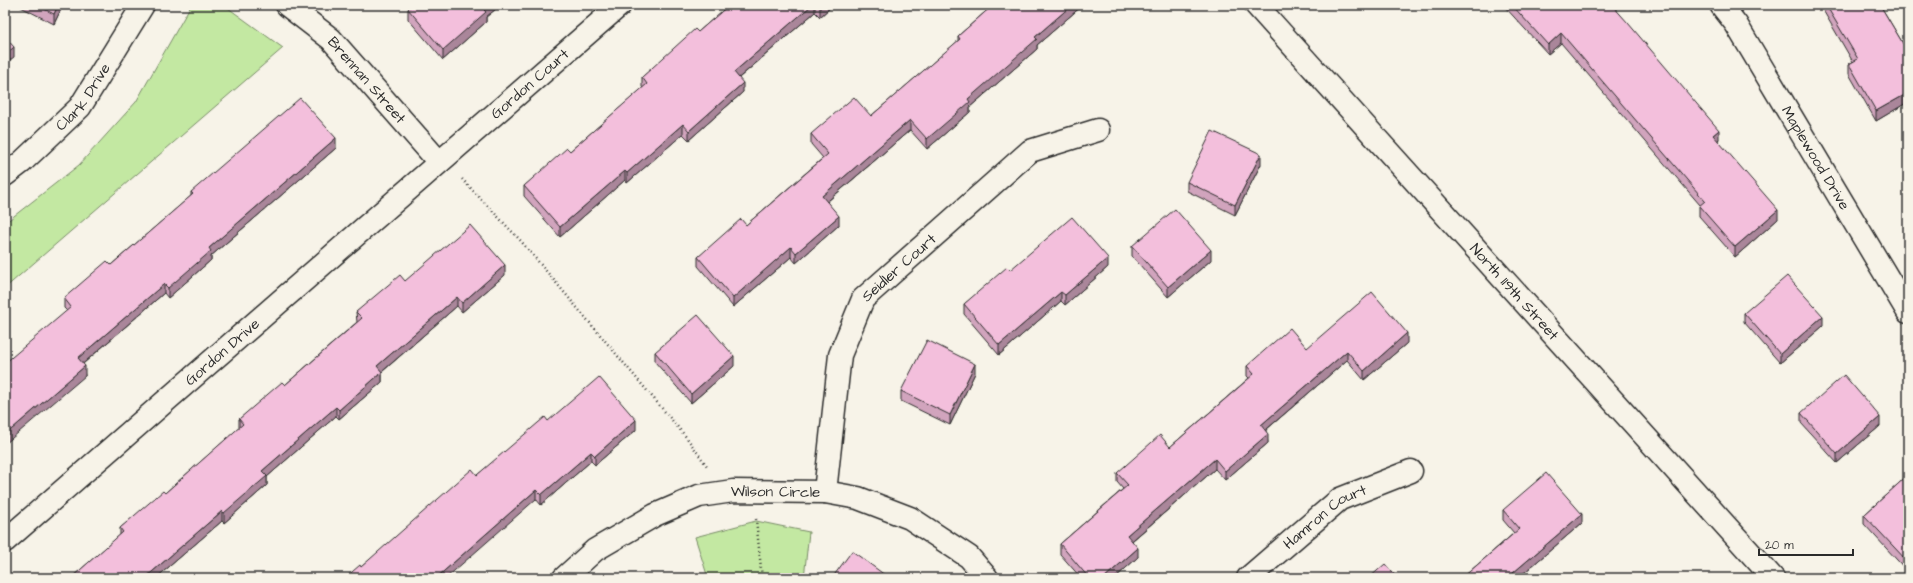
<svg xmlns="http://www.w3.org/2000/svg" width="1913" height="583" viewBox="0 0 1913 583" font-family="'Architects Daughter',sans-serif">
	<rect width="100%" height="100%" fill="#f7f3e8"/>
	<filter id="ink" filterUnits="userSpaceOnUse"><feTurbulence type="fractalNoise" baseFrequency=".025" numOctaves="2"/><feDisplacementMap in="SourceGraphic" scale="8" xChannelSelector="R" yChannelSelector="G"/><feConvolveMatrix kernelMatrix="1 2 1 2 8 2 1 2 1" color-interpolation-filters="sRGB"/></filter>
	<g filter="url(#ink)">
		<path fill="#c3e8a2" stroke="#778a66" d="M 191,5 L 224,5 L 283,48 L 5,288 L 5,223 L 79,165 L 136,102 Z
			M 756,521 L 809,532 L 804,578 L 708,578 L 695,537 Z"/>
		<g fill="none" stroke-linecap="round" stroke-linejoin="round">
			<defs>
				<g id="minor">
					<path id="s1" d="M 287,5 L 331,39 L 439,162"/>
					<path id="s2" d="M 1256,5 L 1773,578"/>
					<path id="s3" d="M 1721,5 L 1736,24 L 1908,312"/>
					<path id="s4" d="M 5,175 L 22,162 L 80,107 L 143,5"/>
					<path id="s5" d="M 825,492 L 840,355 L 863,299 L 1030,151 L 1098,130"/>
					<path id="s6" d="M 5,541 L 620,5"/>
					<path id="s7" d="M 564,578 L 595,550 L 655,515 L 699,496 L 733,491 L 825,492 L 858,498 L 910,518 L 969,557 L 987,578"/>
					<path id="s8" d="M 1248,578 L 1340,499 L 1411,471"/>
				</g>
			</defs>
			<use href="#minor" stroke="#2b2b2b" stroke-width="25"/>
			<path stroke="#2b2b2b" stroke-width="2.5" stroke-dasharray="1 3" stroke-linecap="butt" d="M 462,179 L 520,240 L 687,438 L 707,466
				M 756,519 L 762,578"/>
			<use href="#minor" stroke="#f7f3e8" stroke-width="22"/>
		</g>
		<path fill="#d1a4bd" stroke="#2b2b2b" d="M 17,5 L 63,5 L 54,24 Z
			M 412,5 L 501,5 L 486,17 L 486,22 L 443,60 L 408,19 L 408,9 Z
			M 729,5 L 833,5 L 820,17 L 815,12 L 739,78 L 743,92 L 689,140 L 683,134 L 627,183 L 625,180 L 560,237 L 524,196 L 524,186 L 570,151 L 643,88 L 642,87 L 642,77 L 698,32 Z
			M 993,5 L 1083,5 L 1037,45 L 1037,49 L 970,107 L 970,112 L 927,149 L 910,130 L 827,202 L 839,225 L 796,263 L 791,257 L 733,307 L 698,266 L 698,257 L 746,225 L 823,158 L 811,144 L 811,134 L 871,116 L 958,41 L 958,36 Z
			M 1503,5 L 1612,5 L 1719,139 L 1718,141 L 1778,219 L 1735,257 L 1699,216 L 1699,206 L 1700,205 L 1561,43 L 1548,54 Z
			M 1820,5 L 1880,5 L 1908,52 L 1908,102 L 1876,121 L 1849,74 L 1849,64 L 1853,62 Z
			M 336,148 L 211,256 L 211,260 L 168,298 L 164,293 L 83,364 L 85,376 L 67,311 L 64,308 L 64,298 L 111,265 L 191,196 L 191,192 Z
			M 1261,164 L 1235,215 L 1187,191 L 1187,182 Z
			M 1132,246 L 1211,260 L 1168,297 L 1132,256 Z
			M 1108,267 L 1065,305 L 1061,301 L 999,355 L 964,314 L 964,304 L 1010,270 Z
			M 505,275 L 462,312 L 457,306 L 382,372 L 382,382 L 339,419 L 336,416 L 267,477 L 267,485 L 224,523 L 222,521 L 156,578 L 71,578 L 120,535 L 120,528 L 165,493 L 239,428 L 239,419 L 285,385 L 357,322 L 356,312 L 405,281 Z
			M 1744,313 L 1823,326 L 1780,363 L 1744,322 Z
			M 1407,343 L 1364,380 L 1347,360 L 1266,430 L 1268,443 L 1225,480 L 1215,469 L 1132,541 L 1138,557 L 1115,578 L 1081,578 L 1060,554 L 1060,544 L 1123,489 L 1117,482 L 1117,473 L 1170,447 L 1249,378 L 1247,376 L 1247,366 L 1307,348 Z
			M 655,352 L 734,366 L 691,403 L 655,362 Z
			M 975,373 L 950,425 L 901,401 L 901,391 Z
			M 1801,413 L 1880,426 L 1837,463 L 1801,423 Z
			M 548,421 L 636,430 L 595,465 L 591,461 L 541,505 L 536,499 L 361,567 L 477,475 Z
			M 1908,475 L 1908,572 L 1864,524 L 1864,515 Z
			M 1503,510 L 1582,523 L 1518,578 L 1462,578 L 1514,533 L 1503,520 Z"/>
		<path fill="#aa869a" stroke="#2b2b2b" d="M 58,5 L 63,5 L 54,24 L 54,14 Z
			M 490,5 L 501,5 L 486,17 L 486,22 L 443,60 L 443,50 Z
			M 812,5 L 815,5 L 815,12 L 734,82 L 734,72 Z
			M 822,5 L 833,5 L 820,17 L 820,7 Z
			M 1072,5 L 1083,5 L 1037,45 L 1037,49 L 970,107 L 970,112 L 927,149 L 927,139 L 968,99 L 1035,37 Z
			M 1561,33 L 1561,43 L 1548,54 L 1548,45 Z
			M 14,47 L 14,57 L 5,64 L 5,55 Z
			M 743,83 L 743,92 L 689,140 L 689,131 Z
			M 1908,93 L 1908,102 L 1876,121 L 1876,111 Z
			M 910,120 L 910,130 L 822,206 L 822,196 Z
			M 683,124 L 683,134 L 627,183 L 627,173 Z
			M 1719,130 L 1719,139 L 1713,145 L 1713,135 Z
			M 336,138 L 336,148 L 211,256 L 211,260 L 168,298 L 168,288 L 209,248 Z
			M 1261,154 L 1261,164 L 1235,215 L 1235,205 Z
			M 625,171 L 625,180 L 560,237 L 560,227 Z
			M 1778,210 L 1778,219 L 1735,257 L 1735,247 Z
			M 839,216 L 839,225 L 796,263 L 796,253 Z
			M 791,247 L 791,257 L 733,307 L 733,298 Z
			M 1211,250 L 1211,260 L 1168,297 L 1168,287 Z
			M 1108,258 L 1108,267 L 1065,305 L 1065,295 Z
			M 505,265 L 505,275 L 462,312 L 462,303 Z
			M 164,284 L 164,293 L 78,368 L 78,358 Z
			M 1061,292 L 1061,301 L 999,355 L 999,345 Z
			M 457,297 L 457,306 L 377,376 L 377,366 Z
			M 1823,316 L 1823,326 L 1780,363 L 1780,354 Z
			M 1407,333 L 1407,343 L 1364,380 L 1364,371 Z
			M 1347,351 L 1347,360 L 1261,434 L 1261,425 Z
			M 734,356 L 734,366 L 691,403 L 691,394 Z
			M 975,364 L 975,373 L 950,425 L 950,415 Z
			M 85,366 L 85,376 L 5,444 L 5,435 Z
			M 382,372 L 382,382 L 339,419 L 339,410 Z
			M 336,407 L 336,416 L 267,477 L 267,485 L 224,523 L 224,513 L 262,471 Z
			M 1880,417 L 1880,426 L 1837,463 L 1837,454 Z
			M 636,420 L 636,430 L 595,465 L 595,456 Z
			M 1268,434 L 1268,443 L 1225,480 L 1225,471 Z
			M 591,452 L 591,461 L 541,505 L 541,495 Z
			M 1215,459 L 1215,469 L 1127,545 L 1127,535 Z
			M 536,490 L 536,499 L 446,578 L 436,578 Z
			M 222,511 L 222,521 L 156,578 L 145,578 Z
			M 1582,514 L 1582,523 L 1518,578 L 1507,578 Z
			M 1138,548 L 1138,557 L 1115,578 L 1104,578 Z"/>
		<path fill="#f3bfdc" stroke="#2b2b2b" d="M 36,5 L 58,5 L 54,14 Z
			M 412,5 L 490,5 L 484,10 L 486,12 L 443,50 L 408,9 Z
			M 729,5 L 812,5 L 734,72 L 743,83 L 689,131 L 683,124 L 627,173 L 625,171 L 560,227 L 524,186 L 567,148 L 570,151 L 647,84 L 642,77 L 695,29 L 698,32 Z
			M 993,5 L 1072,5 L 1035,37 L 1037,39 L 968,99 L 970,102 L 927,139 L 910,120 L 822,196 L 839,216 L 796,253 L 791,247 L 733,298 L 698,257 L 741,219 L 746,225 L 828,154 L 811,134 L 854,97 L 871,116 L 960,39 L 958,36 Z
			M 1512,5 L 1612,5 L 1628,23 L 1719,130 L 1713,135 L 1778,210 L 1735,247 L 1699,206 L 1705,201 L 1561,33 L 1548,45 Z
			M 1826,5 L 1880,5 L 1908,52 L 1908,93 L 1876,111 L 1849,64 L 1858,59 Z
			M 5,37 L 14,47 L 5,55 Z
			M 300,98 L 336,138 L 209,248 L 211,251 L 168,288 L 164,284 L 78,358 L 85,366 L 5,435 L 5,363 L 71,307 L 64,298 L 107,261 L 111,265 L 193,194 L 191,192 Z
			M 1212,131 L 1261,154 L 1235,205 L 1187,182 Z
			M 1175,209 L 1211,250 L 1168,287 L 1132,246 Z
			M 1072,217 L 1108,258 L 1065,295 L 1061,292 L 999,345 L 964,304 L 1007,267 L 1010,270 Z
			M 470,225 L 505,265 L 462,303 L 457,297 L 377,366 L 382,372 L 339,410 L 336,407 L 262,471 L 267,476 L 224,513 L 222,511 L 145,578 L 71,578 L 123,532 L 120,528 L 163,491 L 165,493 L 243,424 L 239,419 L 282,382 L 285,385 L 362,318 L 356,312 L 400,275 L 405,281 Z
			M 1787,276 L 1823,316 L 1780,354 L 1744,313 Z
			M 1372,292 L 1407,333 L 1364,371 L 1347,351 L 1261,425 L 1268,434 L 1225,471 L 1215,459 L 1127,535 L 1138,548 L 1104,578 L 1089,578 L 1060,544 L 1128,485 L 1117,473 L 1160,435 L 1170,447 L 1254,374 L 1247,366 L 1290,328 L 1307,348 Z
			M 698,315 L 734,356 L 691,394 L 655,352 Z
			M 927,340 L 975,364 L 950,415 L 901,391 Z
			M 1844,375 L 1880,417 L 1837,454 L 1801,413 Z
			M 599,377 L 636,420 L 595,456 L 591,452 L 541,495 L 536,490 L 436,578 L 345,578 L 360,565 L 361,567 L 472,469 L 477,475 L 545,417 L 548,421 Z
			M 1546,473 L 1582,514 L 1507,578 L 1462,578 L 1519,529 L 1503,510 Z
			M 1908,475 L 1908,562 L 1864,515 Z
			M 852,551 L 889,578 L 832,578 Z
			M 1385,564 L 1397,578 L 1369,578 Z"/>
	</g>
	<g text-anchor="middle" dominant-baseline="central" stroke-width="3.5" stroke-linejoin="round" paint-order="stroke">
		<g font-size="15" fill="#2b2b2b" stroke="#f7f3e8">
			<text stroke="none"><textPath href="#s1" startOffset="110">Brennan Street</textPath></text>
			<text stroke="none"><textPath href="#s6" startOffset="696">Gordon Court</textPath></text>
			<text stroke="none"><textPath href="#s4" startOffset="111">Clark Drive</textPath></text>
			<text stroke="none"><textPath href="#s3" startOffset="180">Maplewood Drive</textPath></text>
			<text stroke="none"><textPath href="#s5" startOffset="246">Seidler Court</textPath></text>
			<text stroke="none"><textPath href="#s2" startOffset="386">North 119th Street</textPath></text>
			<text stroke="none"><textPath href="#s6" startOffset="288">Gordon Drive</textPath></text>
			<text stroke="none"><textPath href="#s7" startOffset="236">Wilson Circle</textPath></text>
			<text stroke="none"><textPath href="#s8" startOffset="99">Hamron Court</textPath></text>
		</g>
	</g>
	<rect width="1913" height="583" fill="none" stroke="#f7f3e8" stroke-width="20"/>
	<rect x="10" y="10" width="1893" height="563" fill="none" stroke="#2b2b2b" stroke-width="1.5" filter="url(#ink)"/>
	<path d="M1759 549v6h94v-6" fill="none" stroke="#2b2b2b" stroke-width="2"/>
	<text x="1765" y="549" font-size="12" fill="#2b2b2b" stroke="#f7f3e8" stroke-width="3" paint-order="stroke">20 m</text>
</svg>
